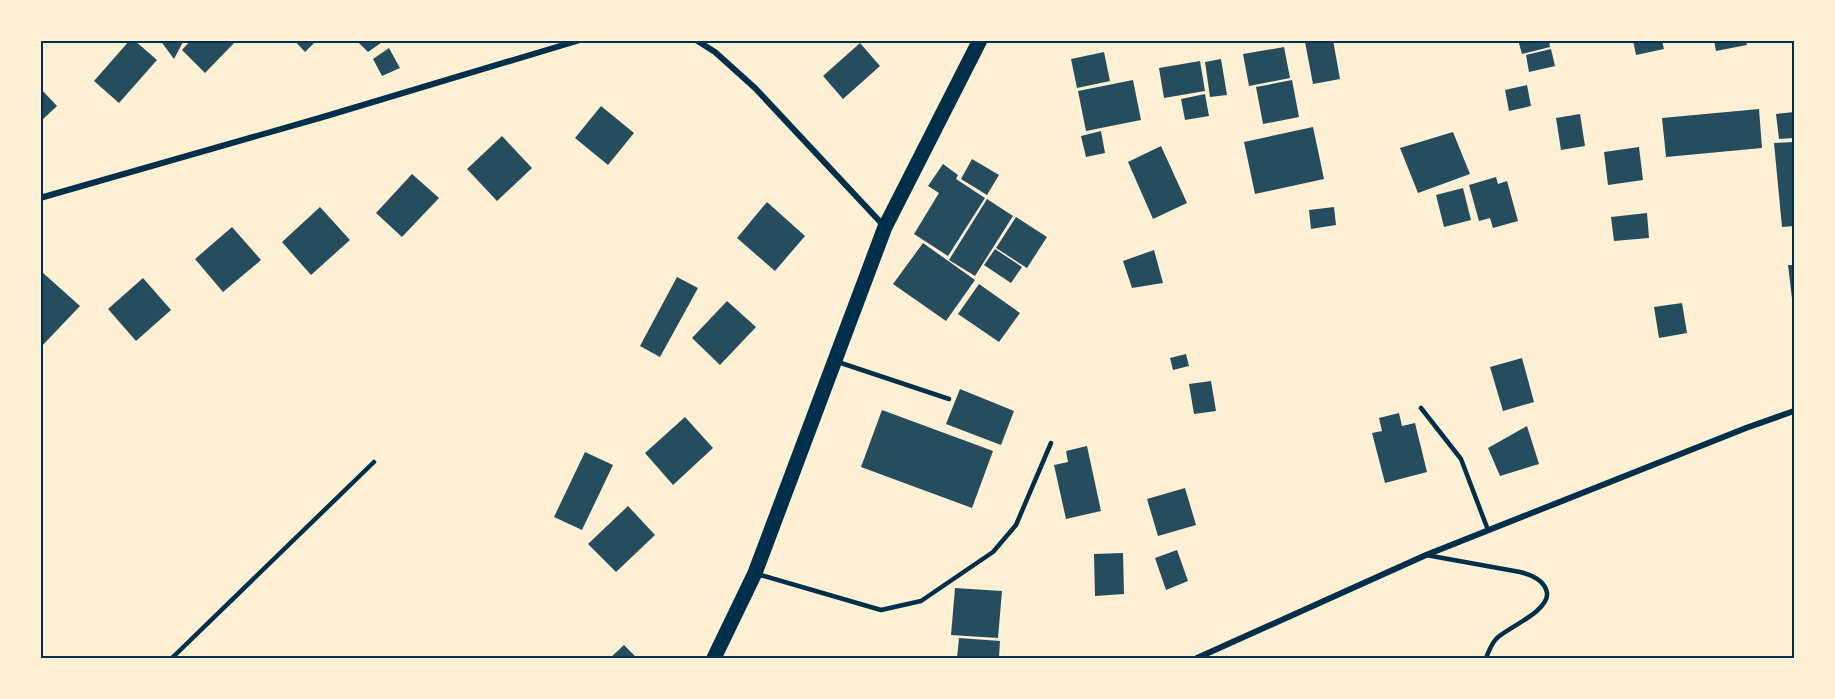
<svg xmlns="http://www.w3.org/2000/svg" width="1835" height="699" viewBox="0 0 1835 699" font-family="Mulish,sans-serif">
	<rect width="100%" height="100%" fill="#fdf0d5"/>
	<path fill="#264d5e" d="M 130,40 L 134,40 L 157,60 L 119,103 L 94,81 Z
		M 160,40 L 184,40 L 174,59 Z
		M 191,40 L 237,40 L 205,73 L 182,50 Z
		M 294,40 L 317,40 L 305,52 Z
		M 356,40 L 385,40 L 368,52 Z
		M 1315,40 L 1333,40 L 1340,79 L 1313,84 L 1305,42 Z
		M 1518,40 L 1549,40 L 1550,47 L 1522,54 Z
		M 1633,40 L 1662,40 L 1664,49 L 1636,55 Z
		M 1714,40 L 1746,40 L 1747,45 L 1716,51 Z
		M 860,43 L 880,66 L 843,99 L 823,76 Z
		M 1284,47 L 1290,78 L 1249,86 L 1243,54 Z
		M 389,48 L 400,68 L 382,76 L 373,59 Z
		M 1551,49 L 1555,66 L 1529,72 L 1526,55 Z
		M 1104,52 L 1110,81 L 1077,88 L 1071,59 Z
		M 1221,59 L 1227,95 L 1210,97 L 1205,62 Z
		M 1200,61 L 1205,91 L 1164,98 L 1159,68 Z
		M 1133,80 L 1141,120 L 1086,131 L 1078,91 Z
		M 1292,80 L 1299,117 L 1263,124 L 1256,87 Z
		M 1527,85 L 1531,106 L 1509,111 L 1505,90 Z
		M 40,88 L 57,106 L 40,122 Z
		M 1205,94 L 1209,116 L 1185,120 L 1181,99 Z
		M 601,106 L 634,133 L 608,165 L 575,138 Z
		M 1759,109 L 1762,148 L 1666,157 L 1662,118 Z
		M 1794,112 L 1794,138 L 1779,139 L 1776,114 Z
		M 1580,114 L 1585,146 L 1561,150 L 1556,118 Z
		M 1313,127 L 1324,179 L 1255,194 L 1244,142 Z
		M 1101,131 L 1105,153 L 1086,157 L 1081,136 Z
		M 1453,132 L 1470,174 L 1418,193 L 1400,148 Z
		M 502,136 L 532,168 L 497,201 L 467,169 Z
		M 1794,142 L 1794,226 L 1782,227 L 1774,143 Z
		M 1161,146 L 1187,203 L 1153,219 L 1128,162 Z
		M 1639,147 L 1643,180 L 1608,185 L 1604,152 Z
		M 972,159 L 999,175 L 987,195 L 961,179 Z
		M 943,164 L 958,175 L 956,179 L 985,198 L 948,256 L 914,234 L 939,193 L 928,186 Z
		M 412,174 L 439,198 L 402,237 L 376,213 Z
		M 1496,177 L 1498,184 L 1507,181 L 1518,221 L 1493,228 L 1490,218 L 1479,221 L 1469,185 Z
		M 1463,188 L 1471,220 L 1444,227 L 1436,195 Z
		M 987,199 L 1013,216 L 975,276 L 949,260 Z
		M 767,202 L 805,236 L 775,271 L 737,238 Z
		M 320,207 L 350,240 L 311,275 L 282,242 Z
		M 1334,207 L 1336,225 L 1311,229 L 1309,210 Z
		M 1647,213 L 1649,238 L 1614,241 L 1611,217 Z
		M 1016,217 L 1047,237 L 1027,268 L 996,248 Z
		M 232,227 L 261,260 L 223,292 L 195,259 Z
		M 923,243 L 975,280 L 946,321 L 893,284 Z
		M 995,249 L 1022,267 L 1011,283 L 984,265 Z
		M 1154,250 L 1163,283 L 1132,288 L 1123,261 Z
		M 1788,265 L 1794,265 L 1794,307 L 1793,307 Z
		M 42,272 L 80,306 L 40,348 L 40,274 Z
		M 677,277 L 698,288 L 660,357 L 640,346 Z
		M 143,278 L 171,310 L 136,341 L 108,309 Z
		M 979,284 L 1020,313 L 999,342 L 958,314 Z
		M 727,301 L 756,327 L 720,365 L 692,338 Z
		M 1682,303 L 1687,333 L 1659,338 L 1654,307 Z
		M 1186,354 L 1189,366 L 1173,370 L 1170,358 Z
		M 1522,358 L 1534,402 L 1503,411 L 1490,367 Z
		M 1211,381 L 1216,411 L 1194,414 L 1189,384 Z
		M 960,389 L 1014,411 L 1001,445 L 946,424 Z
		M 882,410 L 993,451 L 972,508 L 861,467 Z
		M 1399,413 L 1402,426 L 1415,423 L 1427,472 L 1385,483 L 1372,433 L 1382,431 L 1379,418 Z
		M 685,417 L 713,448 L 673,485 L 645,453 Z
		M 1527,426 L 1539,464 L 1500,476 L 1488,448 Z
		M 1087,446 L 1101,511 L 1066,519 L 1054,465 L 1068,462 L 1066,451 Z
		M 585,452 L 613,465 L 582,530 L 554,517 Z
		M 1185,488 L 1196,525 L 1158,536 L 1147,499 Z
		M 628,506 L 655,535 L 616,572 L 588,544 Z
		M 1177,550 L 1188,581 L 1166,590 L 1155,558 Z
		M 1123,553 L 1124,594 L 1095,596 L 1094,554 Z
		M 955,588 L 1002,591 L 998,638 L 951,635 Z
		M 959,638 L 1000,641 L 999,658 L 957,658 Z
		M 624,645 L 637,658 L 610,658 Z"/>
	<g fill="none" stroke-linecap="round" stroke-linejoin="round">
		<path stroke="#003049" stroke-width="4.5" d="M 838,362 L 949,399
			M 1421,408 L 1461,459 L 1488,530
			M 1426,555 L 1520,572 C 1532,575 1545,580 1547,593 C 1549,611 1509,627 1497,638 C 1491,644 1489,651 1486,658
			M 757,574 L 881,610 L 921,601 L 993,552 L 1016,525 L 1051,443
			M 172,658 L 374,462"/>
		<path stroke="#003049" stroke-width="6" d="M 696,40 L 715,52 L 755,88 L 885,227
			M 40,198 L 323,117 L 580,40
			M 1197,658 L 1426,555 L 1746,428 L 1794,411"/>
		<path stroke="#003049" stroke-width="15" d="M 714,658 L 755,573 L 885,227 L 980,40"/>
	</g>
	<rect width="1835" height="699" fill="none" stroke="#fdf0d5" stroke-width="84"/>
	<rect x="42" y="42" width="1751" height="615" fill="none" stroke="#003049" stroke-width="2"/>
</svg>
